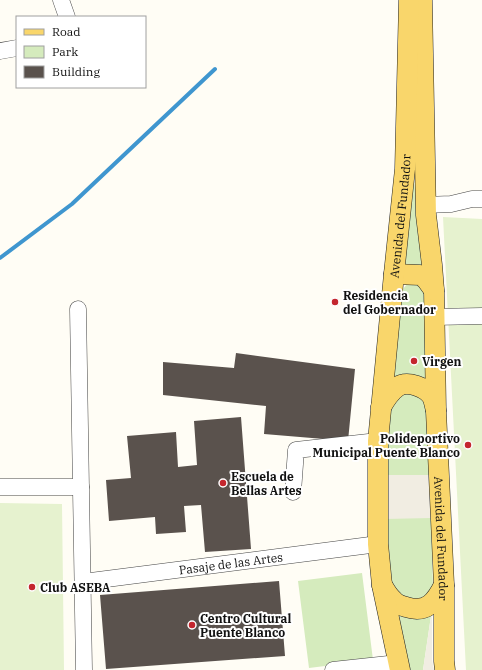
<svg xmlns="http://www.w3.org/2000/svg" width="482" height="670" viewBox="0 0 482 670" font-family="'IBM Plex Serif',serif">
	<rect width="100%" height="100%" fill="#fffdf5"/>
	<path fill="#d5ebbd" d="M 414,180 L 424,270 L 403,269 Z
		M 416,280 L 427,292 L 429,386 L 391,386 L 403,289 L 408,283 Z
		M 402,392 L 414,392 L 428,405 L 433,587 L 429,597 L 413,604 L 391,589 L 385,524 L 385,475 L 391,398 Z
		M 362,573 L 373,660 L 309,668 L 298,581 Z
		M 394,607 L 432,609 L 423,670 L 407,670 Z"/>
	<path fill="#e6f2cf" d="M 443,217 L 482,219 L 482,670 L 466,670 Z
		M 0,503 L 62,504 L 64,670 L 0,670 Z"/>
	<path fill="#f1ede2" d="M 385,475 L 431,475 L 431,518 L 385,519 Z
		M 432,609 L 432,660 L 434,670 L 423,670 Z"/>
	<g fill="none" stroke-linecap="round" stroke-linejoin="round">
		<path stroke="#3f96cf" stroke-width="4" d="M 0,258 L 72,204 L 215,69"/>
	</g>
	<path fill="#5a524d" d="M 236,353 L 355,369 L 348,441 L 264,434 L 266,406 L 163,395 L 163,362 L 234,368 Z
		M 241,417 L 251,549 L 205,552 L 201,505 L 184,506 L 186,532 L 156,534 L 155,517 L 109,521 L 106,480 L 131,478 L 127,436 L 176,432 L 178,467 L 197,465 L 194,421 Z
		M 279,581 L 285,656 L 106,669 L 100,595 Z"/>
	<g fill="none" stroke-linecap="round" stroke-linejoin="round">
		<defs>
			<g id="minor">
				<path d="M 61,0 L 67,17"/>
				<path d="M 0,51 L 17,48"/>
				<path d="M 425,205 L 451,204 L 472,199 L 482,199"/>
				<path d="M 78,309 L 84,670"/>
				<path d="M 434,317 L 482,316"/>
				<path d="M 0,487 L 81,487"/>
				<path d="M 293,492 L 296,450 L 378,441"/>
				<path id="s1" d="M 83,582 L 378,544"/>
				<path d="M 333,670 L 398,663"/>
			</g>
			<g id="major">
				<path id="s2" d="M 422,0 L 426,215 L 432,265 L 434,290 L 436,411 L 444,585 L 444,661 L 445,670"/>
				<path d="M 394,274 L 420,275 L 426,279 L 434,290"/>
				<path d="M 381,407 C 385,400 390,392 397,387 C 407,380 427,387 433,398 C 434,402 435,407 436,410"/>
				<path d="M 382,585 C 385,590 388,596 393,600 C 396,604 402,606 406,607 C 427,614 436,601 444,585"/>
				<path id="s3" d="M 400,670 L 382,585 L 378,544 L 378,441 L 394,274 L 405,169 L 409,0"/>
			</g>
		</defs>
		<use href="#minor" stroke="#444" stroke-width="17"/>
		<use href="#major" stroke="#222" stroke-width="21"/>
		<use href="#minor" stroke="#fff" stroke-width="16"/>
		<use href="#major" stroke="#f9d66b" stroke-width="20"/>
	</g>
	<g fill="#c4262e" stroke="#fff" stroke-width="1.5">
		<circle cx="335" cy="302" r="4"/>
		<circle cx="414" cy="361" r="4"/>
		<circle cx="468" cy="445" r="4"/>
		<circle cx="223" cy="483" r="4"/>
		<circle cx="32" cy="587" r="4"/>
		<circle cx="192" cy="625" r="4"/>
	</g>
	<g text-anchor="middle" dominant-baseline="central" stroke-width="4" stroke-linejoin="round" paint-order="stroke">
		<g font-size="12" fill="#111" stroke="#fff">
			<text stroke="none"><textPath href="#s3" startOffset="457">Avenida del Fundador</textPath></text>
			<text stroke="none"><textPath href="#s2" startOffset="539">Avenida del Fundador</textPath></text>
			<text stroke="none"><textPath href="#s1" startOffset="149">Pasaje de las Artes</textPath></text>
		</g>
		<g font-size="12" font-weight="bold" fill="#111" stroke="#fff" text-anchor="start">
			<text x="343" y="295">Residencia<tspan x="343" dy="14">del Gobernador</tspan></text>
			<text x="422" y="361">Virgen</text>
			<text x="460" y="438" text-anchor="end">Polideportivo<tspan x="460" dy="14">Municipal Puente Blanco</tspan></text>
			<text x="231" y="476">Escuela de<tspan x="231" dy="14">Bellas Artes</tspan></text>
			<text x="40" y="587">Club ASEBA</text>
			<text x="200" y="618">Centro Cultural<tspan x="200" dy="14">Puente Blanco</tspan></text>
		</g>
	</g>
	<rect x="16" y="16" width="130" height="72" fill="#ffffff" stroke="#a0a0a0"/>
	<rect x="24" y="29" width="20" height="6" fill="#f9d66b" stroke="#a0a0a0"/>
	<text x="52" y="36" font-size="12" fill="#111111">Road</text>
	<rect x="24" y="46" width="20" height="12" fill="#d5ebbd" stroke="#a0a0a0"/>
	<text x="52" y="56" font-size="12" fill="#111111">Park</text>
	<rect x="24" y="66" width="20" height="12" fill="#5a524d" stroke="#a0a0a0"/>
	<text x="52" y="76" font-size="12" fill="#111111">Building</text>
</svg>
